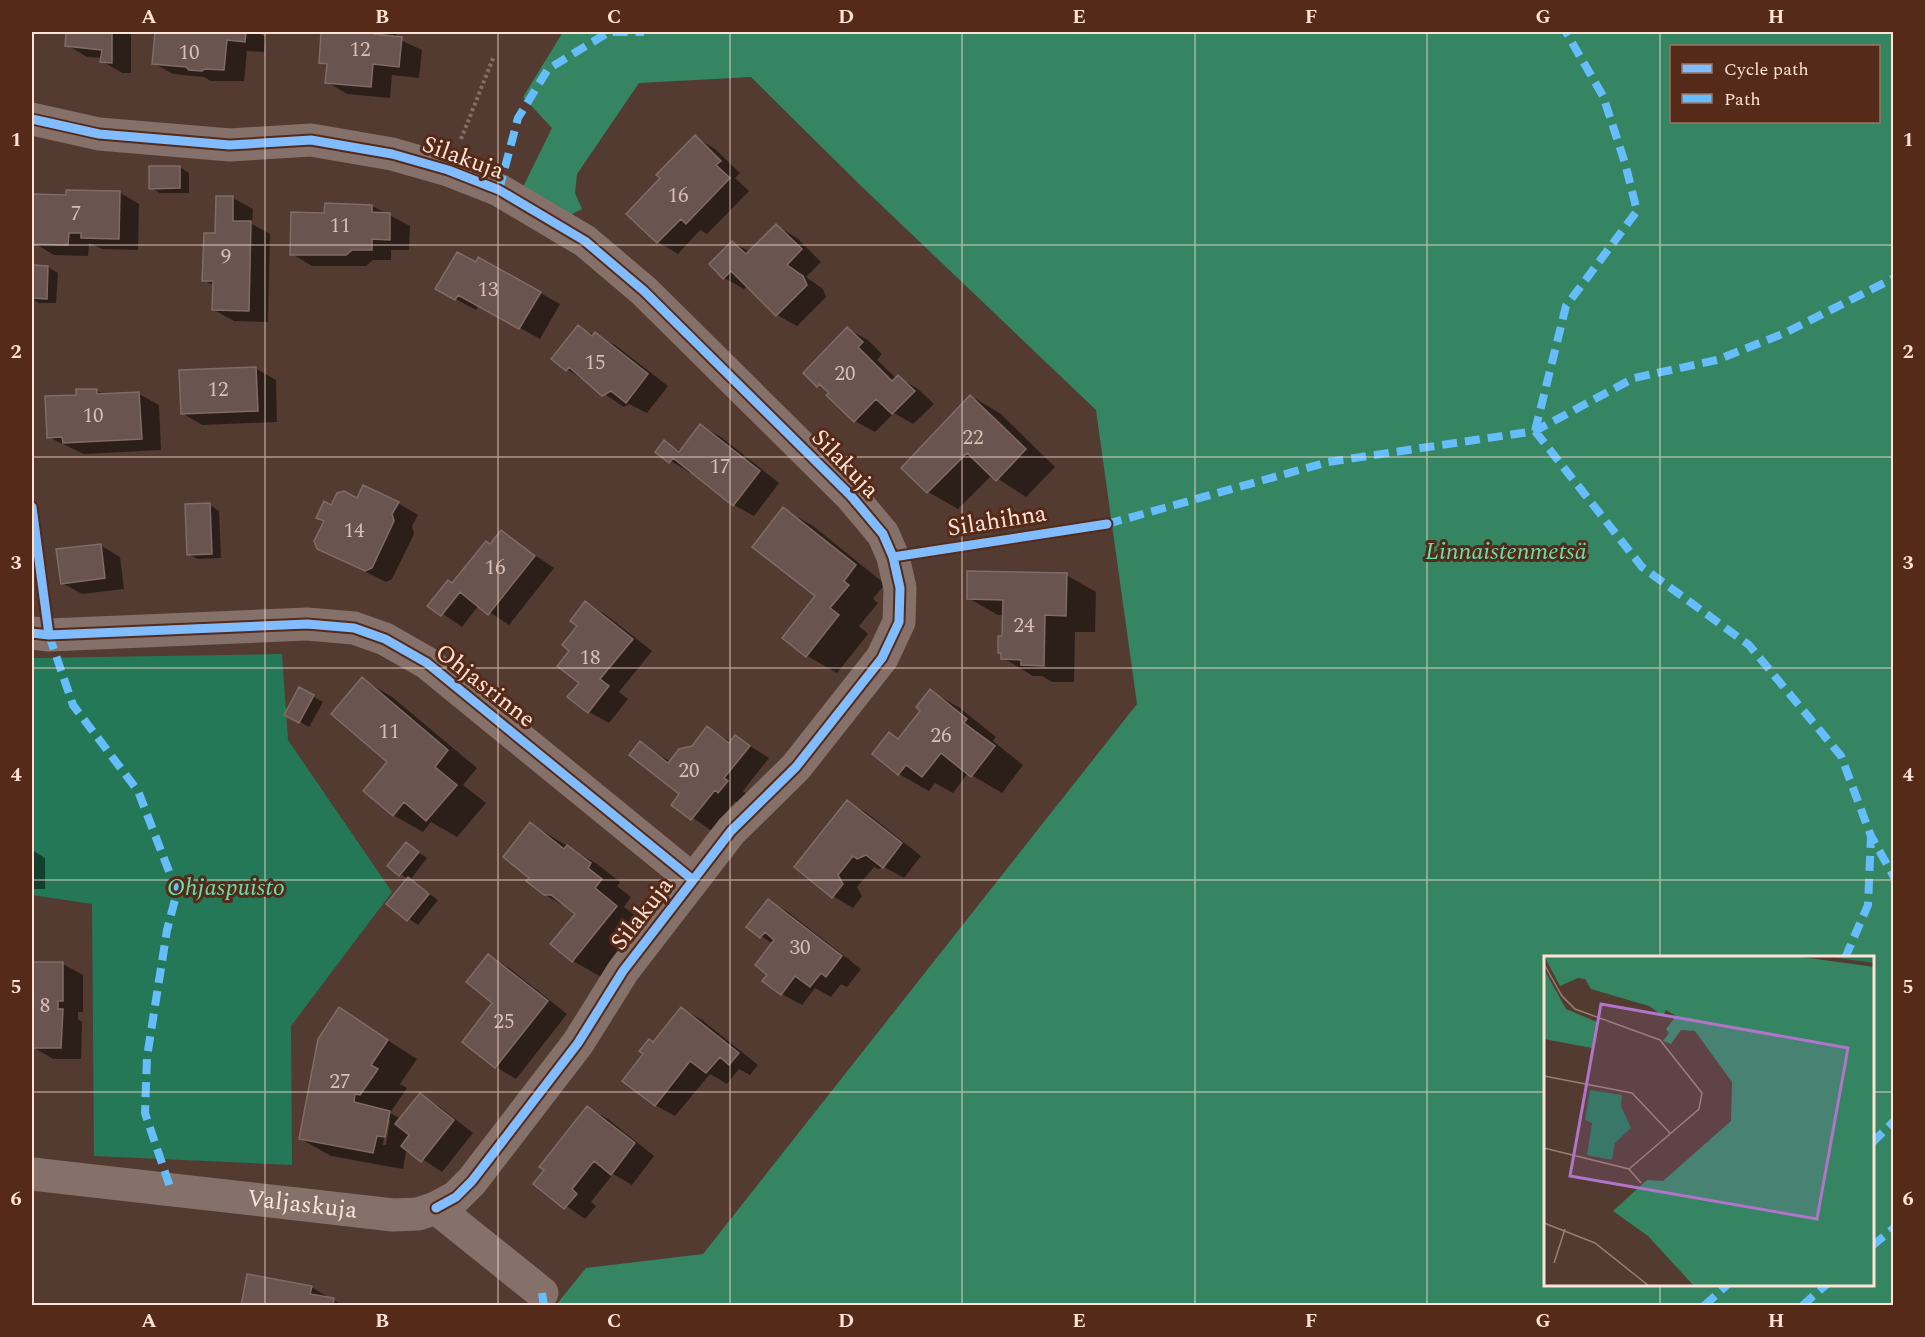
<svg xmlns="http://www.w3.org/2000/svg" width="1925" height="1337" viewBox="0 0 1925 1337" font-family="Spectral,serif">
	<rect width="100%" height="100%" fill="#533b31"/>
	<path fill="#257857" d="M 282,654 L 288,740 L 392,892 L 291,1026 L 292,1165 L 94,1156 L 92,904 L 32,895 L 34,658 Z"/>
	<path fill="#358563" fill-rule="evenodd" d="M 563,32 L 1893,32 L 1893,1305 L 556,1305 L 586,1268 L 703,1254 L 1137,704 L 1096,410 L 858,183 L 751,77 L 639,83 L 577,174 L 575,193 L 582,209 L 570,215 L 521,191 L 552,128 L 523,97 ZM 1672,46 L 1878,46 L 1878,122 L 1672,122 ZM 1546,958 L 1872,958 L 1872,1284 L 1546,1284 Z"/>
	<path fill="#0007" fill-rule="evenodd" d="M 68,32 L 131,32 L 131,73 L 122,73 L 102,61 L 102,58 L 87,57 L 67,45 Z
		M 156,32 L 256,32 L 266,37 L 264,52 L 247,51 L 244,81 L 211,81 L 204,77 L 173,74 L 153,63 Z
		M 332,32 L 397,32 L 396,38 L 422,50 L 419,78 L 392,75 L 390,98 L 347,94 L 327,82 L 328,67 L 320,62 Z
		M 695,137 L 715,149 L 740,173 L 735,178 L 749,191 L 707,234 L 700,230 L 678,254 L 658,242 L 662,178 Z
		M 180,167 L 189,173 L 189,193 L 160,193 L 151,188 Z
		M 119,192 L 139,204 L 138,250 L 102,249 L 89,243 L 88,256 L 54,255 L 34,243 L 68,196 Z
		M 233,198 L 253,209 L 252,224 L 270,234 L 268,322 L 234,321 L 214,310 L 214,286 L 204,280 L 216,235 Z
		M 372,206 L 410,226 L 409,250 L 391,250 L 391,260 L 373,260 L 366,266 L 312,266 L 292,254 L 326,214 Z
		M 777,226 L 797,238 L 821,262 L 806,277 L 823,289 L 826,297 L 797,326 L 777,315 L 748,286 L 744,289 L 724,278 L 732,242 L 750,252 Z
		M 479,259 L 560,304 L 540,339 L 479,305 L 476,310 L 437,289 L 476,264 Z
		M 32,267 L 48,267 L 58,273 L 56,303 L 39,303 L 32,299 Z
		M 578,327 L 615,345 L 668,386 L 647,413 L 629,404 L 624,407 L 567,369 Z
		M 848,329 L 868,340 L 882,354 L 877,360 L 897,379 L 898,377 L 918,389 L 934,404 L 913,424 L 894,413 L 875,432 L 855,421 Z
		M 255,368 L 276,380 L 277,422 L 202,425 L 182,413 Z
		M 96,390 L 105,395 L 139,394 L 159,405 L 161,450 L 84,454 L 48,437 Z
		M 971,396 L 1001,414 L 1055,467 L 1026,497 L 992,475 L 958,509 L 928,492 L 903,468 Z
		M 701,426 L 721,437 L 779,483 L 754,516 L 734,505 L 692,471 L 690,473 L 657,452 L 664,442 L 681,451 Z
		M 358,500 L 398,503 L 418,515 L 412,526 L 414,534 L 392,579 L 386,582 L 318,548 L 332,507 Z
		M 210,505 L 219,511 L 221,558 L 198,559 L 188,554 Z
		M 783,509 L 813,526 L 885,584 L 873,599 L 878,603 L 859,626 L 868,634 L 837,673 L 807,656 L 784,637 L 817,596 Z
		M 501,532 L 554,568 L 509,625 L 479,605 L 462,627 L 430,605 Z
		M 100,545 L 120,557 L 124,589 L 82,594 L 62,583 Z
		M 1066,575 L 1096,592 L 1095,632 L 1075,632 L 1074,682 L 1052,682 L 1042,676 L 1033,676 L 1003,658 L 1004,615 L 998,615 L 968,598 Z
		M 586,603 L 606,615 L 652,651 L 619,692 L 628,699 L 609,723 L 589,712 L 581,683 L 579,626 Z
		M 362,679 L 392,697 L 477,768 L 463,785 L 486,803 L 457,837 L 431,822 L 423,832 L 393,815 L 389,761 Z
		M 300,689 L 323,702 L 309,727 L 286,714 Z
		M 930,691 L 960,708 L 996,737 L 993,741 L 1023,765 L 1002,793 L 968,773 L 953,793 L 935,783 L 929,791 L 899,774 L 899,740 L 923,710 Z
		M 708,728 L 731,742 L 736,737 L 769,758 L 743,791 L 747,794 L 739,804 L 735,801 L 712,831 L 673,804 L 681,794 L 640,743 L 671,762 L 692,747 Z
		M 847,802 L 867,813 L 921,856 L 904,878 L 884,867 L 878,869 L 874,867 L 857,887 L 862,896 L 853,908 L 833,896 Z
		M 531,824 L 597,864 L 620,882 L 617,886 L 631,897 L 624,907 L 646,924 L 603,978 L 573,961 L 553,944 L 577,914 L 544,894 L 531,878 Z
		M 407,844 L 427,858 L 410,880 L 438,900 L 418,925 L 388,904 L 408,879 L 389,866 Z
		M 32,850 L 45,858 L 45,889 L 32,889 Z
		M 768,901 L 788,912 L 861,969 L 847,987 L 841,984 L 831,997 L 815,988 L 802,1005 L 782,994 L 769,974 L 773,944 L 748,927 Z
		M 489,956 L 509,968 L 567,1014 L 516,1079 L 496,1067 L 495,1003 Z
		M 32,964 L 63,964 L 83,975 L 83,1012 L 78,1012 L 78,1019 L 82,1022 L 81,1059 L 53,1059 L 33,1047 Z
		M 339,1009 L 417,1059 L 400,1084 L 407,1088 L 390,1113 L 401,1119 L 420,1095 L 440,1107 L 473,1133 L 442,1172 L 413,1153 L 406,1152 L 403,1169 L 331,1156 L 301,1139 ZM 387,1120 L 390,1120 L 386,1145 L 383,1145 Z
		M 682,1009 L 702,1020 L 758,1065 L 750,1075 L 739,1069 L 727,1084 L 710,1074 L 675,1116 L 655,1105 L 653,1044 Z
		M 588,1108 L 608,1119 L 654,1156 L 632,1185 L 613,1174 L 591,1202 L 596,1206 L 585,1219 L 535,1184 Z
		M 311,1287 L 344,1306 L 243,1306 Z"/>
	<path fill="#6a544f" stroke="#816b66" stroke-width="1.5" d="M 66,32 L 112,32 L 112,63 L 100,62 L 102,50 L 65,46 Z
		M 155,32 L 246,32 L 245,42 L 227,40 L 224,70 L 205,69 L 202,71 L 189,70 L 186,67 L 152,64 Z
		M 330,32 L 376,32 L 375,34 L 402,37 L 399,67 L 373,64 L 371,87 L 325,83 L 327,64 L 319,63 L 321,33 Z
		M 695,135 L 721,161 L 716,165 L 730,178 L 686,224 L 681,219 L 657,243 L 626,214 L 660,178 L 656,175 Z
		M 149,166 L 180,166 L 180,188 L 149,189 Z
		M 66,190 L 120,191 L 119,239 L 81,238 L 81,233 L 69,233 L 68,245 L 32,244 L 33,194 L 66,195 Z
		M 216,196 L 233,196 L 233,221 L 251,221 L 249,311 L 212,310 L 213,281 L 202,281 L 204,233 L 215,233 Z
		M 325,203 L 372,205 L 372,212 L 390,213 L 390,240 L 372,239 L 372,250 L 352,250 L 346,255 L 290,255 L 291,212 L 324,213 Z
		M 776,224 L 802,249 L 787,265 L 803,276 L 807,285 L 776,316 L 731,271 L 723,279 L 709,264 L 732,241 L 746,254 Z
		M 457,252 L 476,262 L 478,257 L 541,292 L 519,329 L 458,295 L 455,300 L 435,289 Z
		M 32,265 L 48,266 L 47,299 L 32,298 Z
		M 578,325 L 592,336 L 595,332 L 648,374 L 626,403 L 611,391 L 602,396 L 569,367 L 566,371 L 551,359 Z
		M 847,327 L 863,342 L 858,347 L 892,381 L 898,375 L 915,391 L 892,414 L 876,399 L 854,422 L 826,395 L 829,393 L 819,384 L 817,387 L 803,373 Z
		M 256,367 L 258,411 L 181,414 L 179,370 Z
		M 76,389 L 97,389 L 97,394 L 139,392 L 142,439 L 63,443 L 62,437 L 47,438 L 45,396 L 76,395 Z
		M 970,395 L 1026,449 L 996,481 L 967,453 L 927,493 L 901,468 Z
		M 700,424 L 760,471 L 733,506 L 673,458 L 669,463 L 655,452 L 664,440 L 679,452 Z
		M 363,485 L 399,502 L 392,514 L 394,521 L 372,568 L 365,571 L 317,549 L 314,541 L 324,521 L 316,518 L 324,501 L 331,505 L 337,493 L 344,491 L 357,498 Z
		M 210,503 L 212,554 L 187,555 L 185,504 Z
		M 783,507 L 856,565 L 844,581 L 849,585 L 830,608 L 839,615 L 806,657 L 782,638 L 815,596 L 752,547 Z
		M 501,530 L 535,556 L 488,615 L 460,592 L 441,616 L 427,606 L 448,580 L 452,583 L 486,541 L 490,544 Z
		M 101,544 L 105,578 L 61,584 L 56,549 Z
		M 967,571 L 1067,573 L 1066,616 L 1045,615 L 1044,666 L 1021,665 L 1021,660 L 1001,659 L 1001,653 L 998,653 L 998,636 L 1002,636 L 1003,600 L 967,599 Z
		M 585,601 L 633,639 L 600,679 L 609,686 L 588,713 L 567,697 L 579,683 L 557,666 L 569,651 L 562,645 L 577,626 L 570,621 Z
		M 362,677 L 448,750 L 435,767 L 457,785 L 426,821 L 404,802 L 393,816 L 363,791 L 387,762 L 331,714 Z
		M 299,687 L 314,695 L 299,723 L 284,715 Z
		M 930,689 L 967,719 L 964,723 L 995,746 L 971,777 L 941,753 L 922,777 L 906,765 L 898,775 L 872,754 L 889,732 L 898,739 L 920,711 L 916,707 Z
		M 707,726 L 729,743 L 735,735 L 750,746 L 724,778 L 728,781 L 718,793 L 715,790 L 691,820 L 671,805 L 679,794 L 629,755 L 640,741 L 668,763 L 679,749 L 692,746 Z
		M 847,800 L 902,843 L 883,868 L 866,855 L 857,859 L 853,856 L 838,875 L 843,884 L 832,898 L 794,867 Z
		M 530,822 L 564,849 L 567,845 L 591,863 L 588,868 L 602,879 L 595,888 L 617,906 L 572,962 L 550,944 L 575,914 L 551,895 L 544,895 L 526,881 L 529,878 L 503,857 Z
		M 406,842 L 419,852 L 399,876 L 387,866 Z
		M 408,877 L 429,894 L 407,921 L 386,904 Z
		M 768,899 L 842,956 L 826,977 L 821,973 L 810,987 L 795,976 L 781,995 L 762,981 L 767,975 L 755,965 L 774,940 L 765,932 L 760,938 L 746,927 Z
		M 488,954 L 548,1001 L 495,1068 L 462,1042 L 492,1003 L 466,982 Z
		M 32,962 L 63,962 L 63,1001 L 58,1001 L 58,1009 L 63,1009 L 61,1048 L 32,1048 Z
		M 339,1007 L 388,1040 L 371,1065 L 378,1069 L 360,1095 L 355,1094 L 354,1102 L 390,1111 L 385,1137 L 377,1136 L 373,1153 L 299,1139 L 318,1039 Z
		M 681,1007 L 739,1053 L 729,1065 L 720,1057 L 706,1073 L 690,1061 L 655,1106 L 622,1081 L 643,1054 L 639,1051 L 649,1039 L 653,1042 Z
		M 420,1093 L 454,1120 L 421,1162 L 401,1146 L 409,1135 L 395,1124 Z
		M 587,1106 L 635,1143 L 611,1175 L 594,1161 L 572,1189 L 577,1194 L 564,1209 L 533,1184 L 544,1170 L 539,1167 Z
		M 247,1274 L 312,1286 L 310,1294 L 334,1298 L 333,1306 L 241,1306 Z"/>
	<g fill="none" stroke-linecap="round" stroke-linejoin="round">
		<path stroke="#827068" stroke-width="4" stroke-dasharray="3 3" stroke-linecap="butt" d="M 461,139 L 494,56"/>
		<g stroke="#857169" stroke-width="33">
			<path d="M 32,119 L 99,134 L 230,145 L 311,140 L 392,154 L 448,170 L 499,190 L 585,241 L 644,291 L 851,496 L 883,534 L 893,557 L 900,588 L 899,622 L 882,658 L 796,767 L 731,831 L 623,971 L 578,1043 L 472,1181 L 456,1197 L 436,1208"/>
			<path d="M 32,633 L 49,635 L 307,624 L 354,628 L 385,639 L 427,663 L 693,880"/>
			<path id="s1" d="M 32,1174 L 393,1215 L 418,1214 L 436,1208 L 542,1293"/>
		</g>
		<path stroke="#66bdfb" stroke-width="8" stroke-dasharray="15 8" stroke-linecap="butt" d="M 499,190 L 518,118 L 548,69 L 609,32 L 644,32
			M 1535,431 L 1642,567 L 1749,645 L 1841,756 L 1871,836 L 1894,877
			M 1535,431 L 1566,306 L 1637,211 L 1625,163 L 1603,96 L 1566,32
			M 1107,524 L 1328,462 L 1535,431 L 1634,378 L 1717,360 L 1785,333 L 1894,278
			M 49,635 L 73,705 L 138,791 L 177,892 L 167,930 L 147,1057 L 145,1113 L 171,1190
			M 1845,958 L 1868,905 L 1871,836
			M 1872,1143 L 1894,1121
			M 1872,1246 L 1894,1228
			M 542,1293 L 544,1306
			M 1704,1306 L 1728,1284
			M 1802,1306 L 1827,1284"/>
		<defs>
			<path id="cycleway" d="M 32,119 L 99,134 L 230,145 L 311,140 L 392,154 L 448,170 L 499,190 L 585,241 L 644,291 L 851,496 L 883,534 L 893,557 L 900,588 L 899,622 L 882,658 L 796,767 L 731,831 L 623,971 L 578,1043 L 472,1181 L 456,1197 L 436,1208
				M 32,507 L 49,635
				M 893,557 L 1107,524
				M 32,633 L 49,635 L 307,624 L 354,628 L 385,639 L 427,663 L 693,880"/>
		</defs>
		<use href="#cycleway" stroke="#562a18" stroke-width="13"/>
		<use href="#cycleway" stroke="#80bcff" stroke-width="9"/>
	</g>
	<path fill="none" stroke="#ffe2d6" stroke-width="1.5" stroke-opacity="0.55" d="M 265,32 L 265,1306M 498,32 L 498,1306M 730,32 L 730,1306M 962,32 L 962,1306M 1195,32 L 1195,1306M 1427,32 L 1427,1306M 1660,32 L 1660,958M 32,245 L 1894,245M 32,457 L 1894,457M 32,668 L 1894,668M 32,880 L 1894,880M 32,1092 L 1546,1092M 1872,1092 L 1894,1092M 1660,1284 L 1660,1306"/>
	<g text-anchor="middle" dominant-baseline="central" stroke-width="6" stroke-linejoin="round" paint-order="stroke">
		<g font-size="21" fill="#dabeb4">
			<text x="360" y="50">12</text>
			<text x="189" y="53">10</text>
			<text x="678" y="196">16</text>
			<text x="76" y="214">7</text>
			<text x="340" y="226">11</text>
			<text x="226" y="257">9</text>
			<text x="488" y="290">13</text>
			<text x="595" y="363">15</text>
			<text x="845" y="374">20</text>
			<text x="218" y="390">12</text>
			<text x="93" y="416">10</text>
			<text x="973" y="438">22</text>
			<text x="720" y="467">17</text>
			<text x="354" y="531">14</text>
			<text x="495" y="568">16</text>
			<text x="1024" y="626">24</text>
			<text x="590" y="658">18</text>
			<text x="389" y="732">11</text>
			<text x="941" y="736">26</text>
			<text x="689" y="771">20</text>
			<text x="800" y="948">30</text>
			<text x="45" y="1006">8</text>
			<text x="504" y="1022">25</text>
			<text x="340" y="1082">27</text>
		</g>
		<g font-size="24" fill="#ffe2d6" stroke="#562a18">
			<text transform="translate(463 158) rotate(20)">Silakuja</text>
			<text transform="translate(845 464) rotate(46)">Silakuja</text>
			<text transform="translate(997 521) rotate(-9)">Silahihna</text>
			<text transform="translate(485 686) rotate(38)">Ohjasrinne</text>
			<text transform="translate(642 914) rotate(-52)">Silakuja</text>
			<text stroke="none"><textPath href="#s1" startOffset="272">Valjaskuja</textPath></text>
		</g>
		<g font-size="24" font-style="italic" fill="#63e2ad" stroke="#562a18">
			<text x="1506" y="552">Linnaistenmetsä</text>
			<text x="226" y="888">Ohjaspuisto</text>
		</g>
	</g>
	<g transform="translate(1544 956)">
		<rect width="330" height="330" fill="#533b31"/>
		<path d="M 280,0 L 326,0 L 330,1 L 330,7 ZM 46,134 L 78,139 L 77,150 L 87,172 L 71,187 L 68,204 L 43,199 L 48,167 L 41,164 Z" fill="#257857"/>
		<path d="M 0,0 L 251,0 L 330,11 L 330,330 L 150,330 L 104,280 L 69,255 L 103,224 L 119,225 L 187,165 L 188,126 L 151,75 L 137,74 L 127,88 L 119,85 L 125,77 L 122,73 L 132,60 L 122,54 L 119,60 L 105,50 L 47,33 L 41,23 L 34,22 L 16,30 ZM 0,13 L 22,53 L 53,66 L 48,92 L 0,83 Z" fill="#358563"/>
		<path fill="none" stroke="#987e73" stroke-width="1.5" d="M 0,8 L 18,40 L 31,53 L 116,84 L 158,137 L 155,153 L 85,213M 0,120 L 88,137 L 126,177M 0,192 L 85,213 L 97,227M 0,267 L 51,287 L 105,330M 10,307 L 21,273"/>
		<path fill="#b075c8" fill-opacity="0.15" stroke="#b075c8" stroke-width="3" d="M 57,48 L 304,92 L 273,263 L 26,220 Z"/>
		<rect width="330" height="330" fill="none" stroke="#ffe2d6" stroke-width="3"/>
	</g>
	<rect width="1925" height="1337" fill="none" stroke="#562a18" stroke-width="66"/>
	<rect x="1670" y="45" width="210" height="78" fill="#562a18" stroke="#9a7464" stroke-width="1.5"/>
	<rect x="1682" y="64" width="30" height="9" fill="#80bcff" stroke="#9a7464" stroke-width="1.5"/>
	<text x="1724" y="75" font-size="18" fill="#ffe2d6">Cycle path</text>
	<rect x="1682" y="94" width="30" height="9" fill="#66bdfb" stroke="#9a7464" stroke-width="1.5"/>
	<text x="1724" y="105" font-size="18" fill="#ffe2d6">Path</text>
	<rect x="33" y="33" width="1859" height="1271" fill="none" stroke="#ffe2d6" stroke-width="2"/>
	<g font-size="20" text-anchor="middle" font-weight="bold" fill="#ffe2d6">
		<text x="149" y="23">A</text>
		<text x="382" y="23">B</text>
		<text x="614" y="23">C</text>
		<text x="846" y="23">D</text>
		<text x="1079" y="23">E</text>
		<text x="1311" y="23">F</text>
		<text x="1543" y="23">G</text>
		<text x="1776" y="23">H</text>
		<text x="16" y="146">1</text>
		<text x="1908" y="146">1</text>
		<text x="16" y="358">2</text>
		<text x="1908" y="358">2</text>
		<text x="16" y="569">3</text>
		<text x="1908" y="569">3</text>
		<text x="16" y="781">4</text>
		<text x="1908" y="781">4</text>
		<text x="16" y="993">5</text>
		<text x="1908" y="993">5</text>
		<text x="16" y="1205">6</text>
		<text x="1908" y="1205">6</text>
		<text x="149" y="1327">A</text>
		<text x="382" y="1327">B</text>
		<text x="614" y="1327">C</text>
		<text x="846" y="1327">D</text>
		<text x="1079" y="1327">E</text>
		<text x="1311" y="1327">F</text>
		<text x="1543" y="1327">G</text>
		<text x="1776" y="1327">H</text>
	</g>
</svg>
